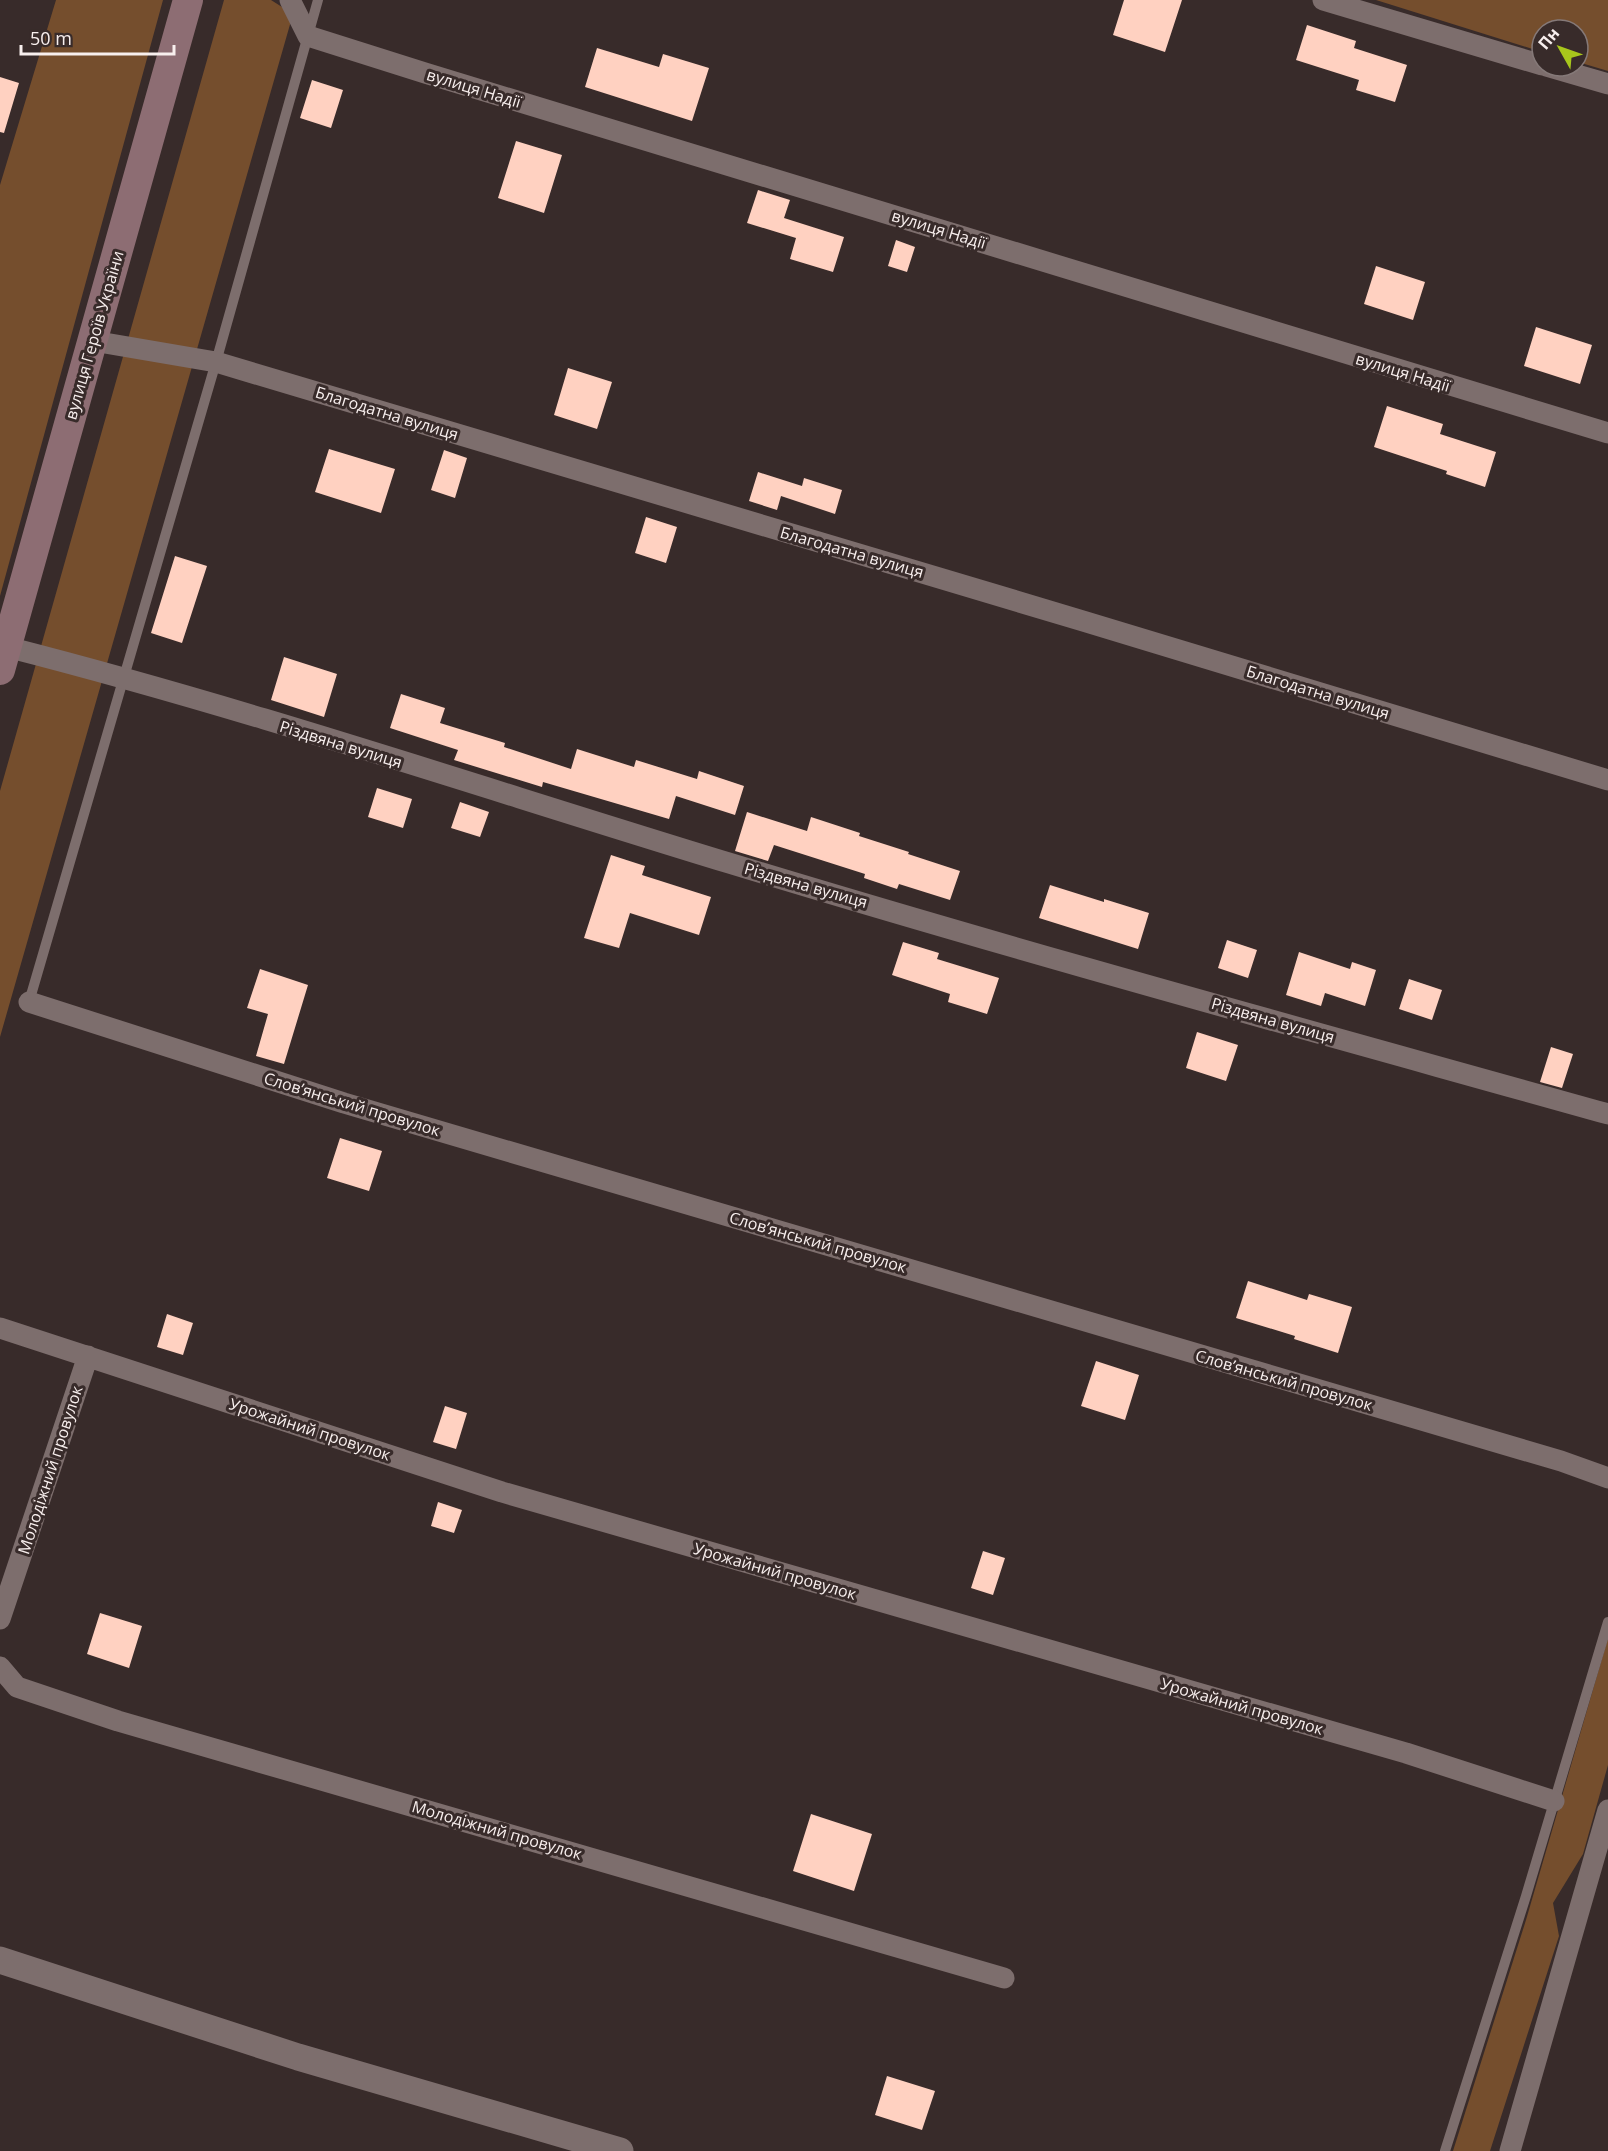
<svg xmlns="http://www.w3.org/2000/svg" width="1608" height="2151" viewBox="0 0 1608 2151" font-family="'Open Sans',sans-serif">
	<rect width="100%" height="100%" fill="#382b2a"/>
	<path fill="#754e2d" d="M 56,0 L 163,0 L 0,596 L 0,185 Z
		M 224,0 L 271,0 L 293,14 L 0,1037 L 0,791 Z
		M 1376,0 L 1608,0 L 1608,71 L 1578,62 L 1578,30 L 1542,30 L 1542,52 Z
		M 1608,1638 L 1608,1765 L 1583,1854 L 1553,1903 L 1559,1936 L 1490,2151 L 1453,2151 L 1526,1920 Z"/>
	<path fill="#ffd1c1" d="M 1124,0 L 1182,0 L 1165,52 L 1113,35 Z
		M 1307,25 L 1356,41 L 1354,48 L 1407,65 L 1395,102 L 1356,90 L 1359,80 L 1296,60 Z
		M 597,48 L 659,67 L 663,54 L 709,68 L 692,121 L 585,87 Z
		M 0,77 L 19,83 L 4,133 L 0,132 Z
		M 312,80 L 343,90 L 331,128 L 300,118 Z
		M 516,141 L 562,155 L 544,213 L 498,198 Z
		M 758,190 L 790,200 L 784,218 L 844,237 L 833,272 L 790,259 L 796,238 L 747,223 Z
		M 896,240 L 915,247 L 907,272 L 888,266 Z
		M 1376,266 L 1425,282 L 1413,320 L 1364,304 Z
		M 1536,327 L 1592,345 L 1580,384 L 1524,366 Z
		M 568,368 L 612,382 L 597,429 L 554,415 Z
		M 1387,406 L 1443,424 L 1440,434 L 1496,452 L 1485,487 L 1446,474 L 1447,471 L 1374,447 Z
		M 329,449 L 395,469 L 381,513 L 315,492 Z
		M 444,450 L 467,458 L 455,498 L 431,490 Z
		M 758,472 L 802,486 L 804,478 L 842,490 L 835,514 L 781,496 L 777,510 L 749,501 Z
		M 646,517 L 677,527 L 666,563 L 635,553 Z
		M 175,556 L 207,566 L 182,643 L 151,633 Z
		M 284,657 L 337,674 L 324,717 L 271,700 Z
		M 401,694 L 445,708 L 440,723 L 505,743 L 504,747 L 571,769 L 577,749 L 634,767 L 636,760 L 697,779 L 699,771 L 744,786 L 735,815 L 676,796 L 669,819 L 543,782 L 542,787 L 454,760 L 458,750 L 390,728 Z
		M 377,788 L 412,799 L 403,828 L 368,817 Z
		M 460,802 L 489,812 L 480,837 L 451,828 Z
		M 747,812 L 807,831 L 811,817 L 860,833 L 859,836 L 909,852 L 908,854 L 960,871 L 950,900 L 899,884 L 897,889 L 864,878 L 865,874 L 774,845 L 768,861 L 735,851 Z
		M 611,855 L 645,866 L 642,875 L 711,897 L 699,935 L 630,913 L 619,948 L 584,938 Z
		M 1050,885 L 1104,902 L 1104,899 L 1149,913 L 1138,949 L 1039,918 Z
		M 1227,940 L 1257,950 L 1248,978 L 1218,968 Z
		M 903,942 L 939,953 L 937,959 L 999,978 L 987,1014 L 948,1002 L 950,994 L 892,975 Z
		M 1299,952 L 1350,969 L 1352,962 L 1376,970 L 1365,1006 L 1325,993 L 1321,1006 L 1286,995 Z
		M 260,969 L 308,985 L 284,1064 L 256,1056 L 268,1014 L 247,1008 Z
		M 1409,979 L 1442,990 L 1432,1020 L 1399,1009 Z
		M 1197,1032 L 1238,1045 L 1226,1081 L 1186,1068 Z
		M 1551,1047 L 1573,1054 L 1562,1088 L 1540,1082 Z
		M 340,1138 L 382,1151 L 369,1191 L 327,1178 Z
		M 1248,1281 L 1307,1300 L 1309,1294 L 1352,1307 L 1338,1353 L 1294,1339 L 1295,1336 L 1236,1318 Z
		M 167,1314 L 193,1323 L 183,1355 L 157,1347 Z
		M 1096,1361 L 1139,1375 L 1125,1420 L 1081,1406 Z
		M 445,1406 L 467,1413 L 456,1449 L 433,1442 Z
		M 438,1502 L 462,1510 L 454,1533 L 431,1526 Z
		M 983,1551 L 1005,1558 L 993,1595 L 971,1588 Z
		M 100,1613 L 142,1626 L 129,1668 L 87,1654 Z
		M 811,1814 L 872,1834 L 854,1891 L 793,1871 Z
		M 887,2076 L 935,2091 L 922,2130 L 875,2115 Z"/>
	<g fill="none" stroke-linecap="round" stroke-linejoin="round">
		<path stroke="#7d6e6d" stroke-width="10" d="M 29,1002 L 216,362 L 318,0
			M 1445,2151 L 1526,1896 L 1608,1622"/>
		<path stroke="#7d6e6d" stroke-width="21" d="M 290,0 L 308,36 L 425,73 L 1608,433
			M 1323,0 L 1542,65
			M 1546,66 L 1608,84
			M 93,341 L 216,362 L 1083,621 L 1608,780
			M 7,647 C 250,709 489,790 729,863 C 1021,952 1315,1032 1608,1114
			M 29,1002 L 344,1103 L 1561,1461 L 1608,1478
			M 0,1328 L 502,1492 L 1406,1753 L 1554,1801
			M 0,1619 L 88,1356
			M 0,1667 L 17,1687 L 118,1721 L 1004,1978
			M 1510,2151 L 1608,1810"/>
		<path stroke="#7d6e6d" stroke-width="27" d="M 0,1960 L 298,2057 L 620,2151"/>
		<path stroke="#8d6d73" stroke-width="30" d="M 0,670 L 188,0"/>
	</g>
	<g text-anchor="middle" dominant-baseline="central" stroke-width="6" stroke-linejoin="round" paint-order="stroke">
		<g font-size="16" fill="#f8efee" stroke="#382b2a">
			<text transform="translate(474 88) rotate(17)">вулиця Надії</text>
			<text transform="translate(939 229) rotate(17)">вулиця Надії</text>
			<text transform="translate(94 335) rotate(-74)">вулиця Героїв України</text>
			<text transform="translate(1403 372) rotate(17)">вулиця Надії</text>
			<text transform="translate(387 413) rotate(17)">Благодатна вулиця</text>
			<text transform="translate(852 552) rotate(16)">Благодатна вулиця</text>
			<text transform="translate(1318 692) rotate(17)">Благодатна вулиця</text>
			<text transform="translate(341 744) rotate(17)">Різдвяна вулиця</text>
			<text transform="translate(806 885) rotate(16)">Різдвяна вулиця</text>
			<text transform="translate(1273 1020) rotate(16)">Різдвяна вулиця</text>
			<text transform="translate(352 1104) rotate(17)">Словʼянський провулок</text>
			<text transform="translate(818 1242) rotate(16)">Словʼянський провулок</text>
			<text transform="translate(1284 1380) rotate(16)">Словʼянський провулок</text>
			<text transform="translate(310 1429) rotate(18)">Урожайний провулок</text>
			<text transform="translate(50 1470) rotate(-72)">Молодіжний провулок</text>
			<text transform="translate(775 1571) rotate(16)">Урожайний провулок</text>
			<text transform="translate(1242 1706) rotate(16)">Урожайний провулок</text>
			<text transform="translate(497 1830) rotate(16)">Молодіжний провулок</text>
		</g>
	</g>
	<g transform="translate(1560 48) rotate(310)"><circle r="28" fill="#382b2a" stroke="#857978" stroke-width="1.5"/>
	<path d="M0-4.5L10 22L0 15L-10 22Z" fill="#a8c71c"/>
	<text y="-9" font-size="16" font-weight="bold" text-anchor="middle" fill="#f8efee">Пн</text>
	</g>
	<path d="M21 45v9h153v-9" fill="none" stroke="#f8efee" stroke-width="3"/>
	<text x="30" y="45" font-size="18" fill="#f8efee" stroke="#382b2a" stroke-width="4.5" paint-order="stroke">50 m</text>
</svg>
